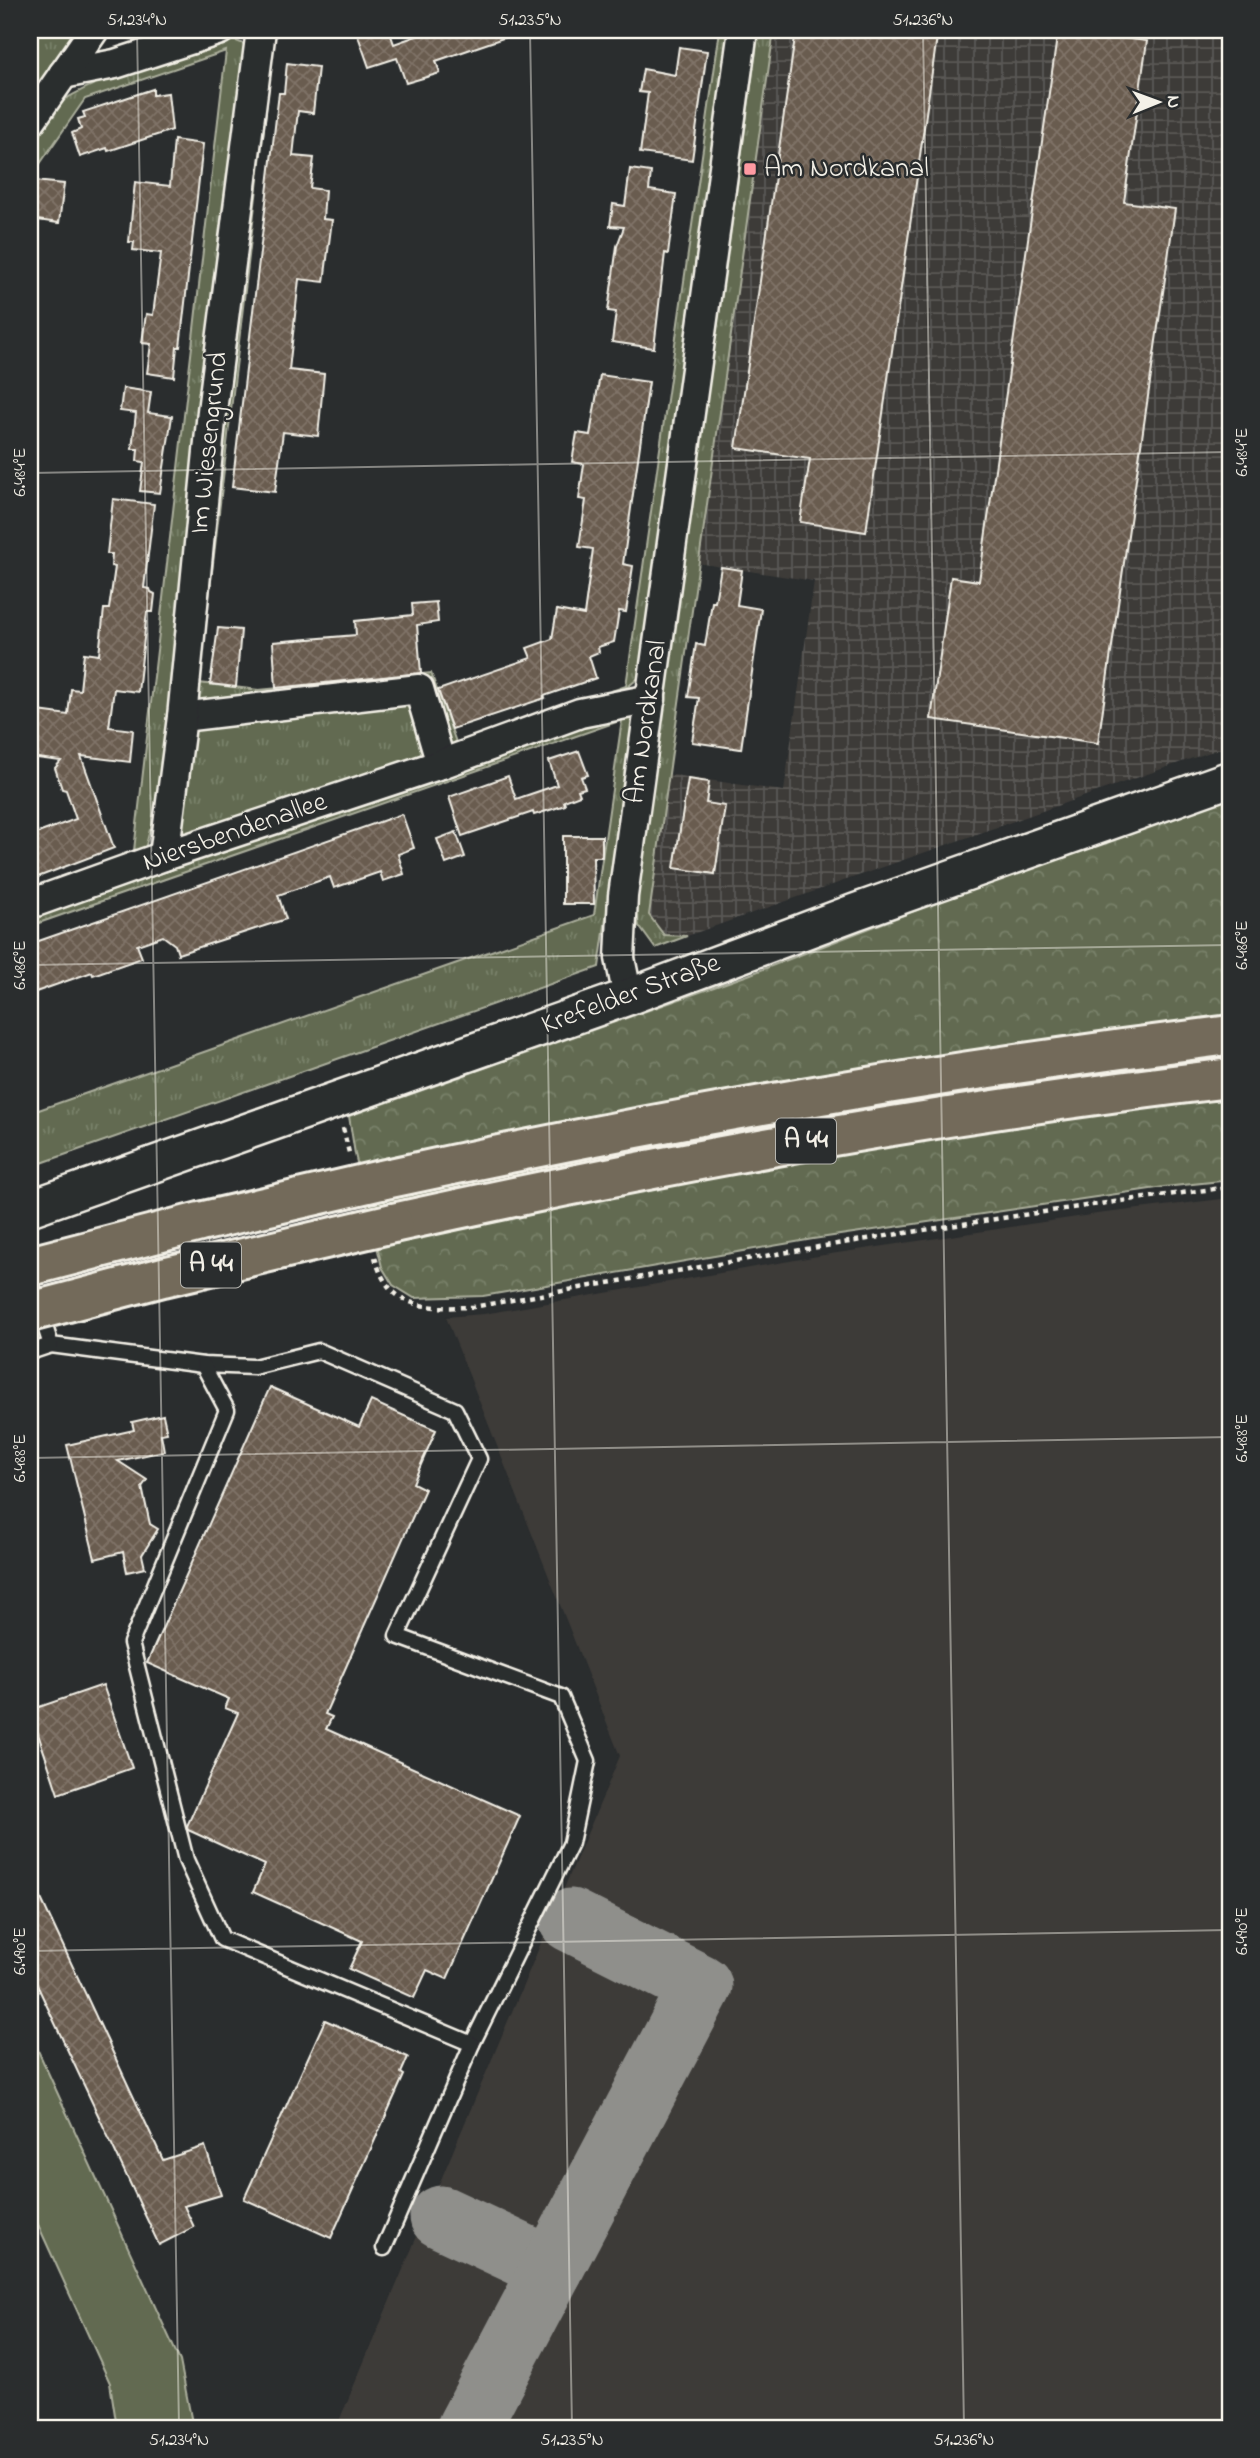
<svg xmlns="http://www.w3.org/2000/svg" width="1260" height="2458" viewBox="0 0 1260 2458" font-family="'Indie Flower',sans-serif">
<defs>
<pattern id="industrial-grid" width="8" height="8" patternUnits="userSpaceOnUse" patternTransform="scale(1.75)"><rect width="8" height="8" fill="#3d3b38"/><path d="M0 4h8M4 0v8" fill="none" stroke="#5a5855"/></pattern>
<pattern id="grass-tufts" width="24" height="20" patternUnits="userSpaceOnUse" patternTransform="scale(1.75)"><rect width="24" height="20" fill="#626b51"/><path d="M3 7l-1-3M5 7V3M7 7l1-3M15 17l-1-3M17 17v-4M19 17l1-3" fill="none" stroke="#79816a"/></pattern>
<pattern id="forest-crowns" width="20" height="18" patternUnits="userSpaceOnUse" patternTransform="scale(1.75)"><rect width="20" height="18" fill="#626b51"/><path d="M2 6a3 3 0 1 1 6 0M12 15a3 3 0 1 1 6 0" fill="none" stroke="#79816a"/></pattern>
<pattern id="building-cross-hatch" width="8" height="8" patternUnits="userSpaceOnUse" patternTransform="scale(1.75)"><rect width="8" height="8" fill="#695b4f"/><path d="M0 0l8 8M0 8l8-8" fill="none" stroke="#7f7368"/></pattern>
</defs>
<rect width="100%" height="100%" fill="#2a2d2e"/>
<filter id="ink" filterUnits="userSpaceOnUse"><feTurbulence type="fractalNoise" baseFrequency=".0143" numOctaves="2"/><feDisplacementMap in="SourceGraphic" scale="14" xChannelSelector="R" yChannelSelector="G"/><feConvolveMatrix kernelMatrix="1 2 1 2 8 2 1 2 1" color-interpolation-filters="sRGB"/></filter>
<g filter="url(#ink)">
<path fill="#3d3b38" d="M1230 1198V2428H336L620 1756 446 1317 484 1314 824 1255 1097 1214Z"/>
<path fill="url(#industrial-grid)" d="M774 30H1230V745L687 936 664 935 649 915 667 774 784 791 814 581 697 563Z"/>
<g fill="url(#grass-tufts)" stroke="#abae9c" stroke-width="2">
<path d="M41 30H85L30 109V45Z"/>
<path d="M126 30H194L151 44 128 38Z"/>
<path d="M272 30H286L275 34 199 683 259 690 431 673 457 745 626 686 720 30H734L641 676 625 689 449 751 426 684 197 704 191 699Z"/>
<path d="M759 30H774L649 915 664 935 687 936 655 948 639 926 635 906Z"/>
<path d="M226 37 244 44 247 55 160 832 150 830 143 856 133 859 226 51 85 99 30 178C30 167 27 144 30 134 45 89 182 52 226 37Z"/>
<path d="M409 702 428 758 188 840 177 820 194 728Z"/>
<path d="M623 712 634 723 599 967 30 1167V1113L594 915 622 720 30 926V919Z"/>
</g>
<path fill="url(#forest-crowns)" stroke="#abae9c" stroke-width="2" d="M1230 794V1180L1164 1187 813 1239 483 1296 414 1298 393 1285 382 1267 355 1154 349 1116 748 975 1036 864Z"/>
<path fill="#626b51" stroke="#abae9c" stroke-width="2" d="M30 2033 180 2361 193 2428H117L110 2383 30 2207Z"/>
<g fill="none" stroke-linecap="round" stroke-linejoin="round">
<g stroke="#8f8f8b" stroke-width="63">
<path d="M441 2217 552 2269"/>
<path d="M468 2428 701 1986 570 1920"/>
</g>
</g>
<g fill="url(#building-cross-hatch)" stroke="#f4f1e8" stroke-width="2">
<path d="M356 30H389L394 44 433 30H518V33L436 61 440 73 406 83 397 58 369 67Z"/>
<path d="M796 30H938L866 532 800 522 810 459 736 448Z"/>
<path d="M1058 30 1147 41 1124 202 1175 209 1098 743 931 719 951 577 979 581Z"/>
<path d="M679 47 707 51 692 160 640 153 648 93 639 92 643 69 675 75Z"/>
<path d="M287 63 318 67 313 113 298 111 293 156 314 158 310 188 325 190 323 219 332 220 324 282 299 279 289 370 324 374 318 436 283 432 275 492 232 487 279 93H284Z"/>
<path d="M153 89V95L168 93 172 130 108 151 107 148 80 157 72 133 81 129 78 119 85 117 83 112Z"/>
<path d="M174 140 203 144 180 347H177L174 377 147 373 151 344 142 343 146 314 153 315 161 253 133 250 134 242H129L135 182 170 186Z"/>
<path d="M630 169 651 172 649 190 676 194 668 254 665 253 654 348 612 342 616 312 608 311 617 246 624 227 610 226 613 204 625 206Z"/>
<path d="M34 181 64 184 59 223 30 219Z"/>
<path d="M600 375 649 382 623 564 633 566 626 612 619 611 614 642 598 647 599 652 589 656 596 678 544 696 545 698 452 729 438 690 531 658 527 648 552 639 557 610 584 615 593 549 579 547 586 500 579 499 584 464 572 462 577 433 590 435Z"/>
<path d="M123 388 151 392 148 413 172 416 160 493 140 491 144 462 137 461 138 449H132L136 413 120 411Z"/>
<path d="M113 499 154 504 144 588 150 589 151 592 155 594 153 612H147L138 692 114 689 109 727 133 730 130 762 81 756 114 848 30 880V836L76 819 66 790 62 789 55 768 61 761 30 757V710L68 715 71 689 80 690 84 653 99 655 104 609H109L115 567 111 566 112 554H107Z"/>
<path d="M721 567 742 570 737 605 761 609 741 749 692 742 699 698 688 697 696 644 705 646 712 602H715Z"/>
<path d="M436 602 438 622 417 625 421 673 276 688 273 642 356 635 355 621 413 615 412 604Z"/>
<path d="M218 628 241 630 236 687 210 684Z"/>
<path d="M579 751 588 775 581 777 585 788 578 790 580 795 564 801 565 805 553 809 534 815 533 812 462 836 449 797 508 776 516 799 557 785 549 761Z"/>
<path d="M688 779 709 782 706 803 725 806 715 874 674 868Z"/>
<path d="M402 814 414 848 398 854 404 874 383 881 380 872 334 888 330 877 278 895 286 919 178 954 175 945 163 936 137 945 142 958 93 975 92 972 30 994V944Z"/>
<path d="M456 832 465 857 446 864 437 839Z"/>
<path d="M563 836H602V857H593L594 904H563Z"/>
<path d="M270 1387 359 1427 371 1401 436 1430 413 1483 425 1489 325 1714 332 1717 326 1729 520 1816 447 1979 427 1970 414 1998 349 1969 362 1941 253 1892 265 1865 188 1830 187 1826 238 1713 225 1708 229 1699 147 1663Z"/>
<path d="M163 1415 167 1433 161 1434 164 1451 118 1461 147 1480 142 1487 148 1515 150 1524 158 1529 142 1555 145 1568 127 1572 123 1552 95 1559 67 1445 134 1430 132 1422Z"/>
<path d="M103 1685 132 1768 58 1794 30 1710Z"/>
<path d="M30 1875 163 2160 205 2146 221 2195 184 2206 194 2227 159 2245 30 1970Z"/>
<path d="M325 2020 408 2057 401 2073 404 2075 331 2238 244 2199Z"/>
</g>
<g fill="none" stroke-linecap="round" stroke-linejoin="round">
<defs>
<g id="service">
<path d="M30 1280 51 1345 203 1365 254 1367 319 1351 455 1410 479 1459 397 1636 561 1697 588 1761 571 1843 472 2044 384 2248"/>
<path d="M30 1352 51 1345"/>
<path d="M203 1365 227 1410 131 1643 186 1860 222 1939 472 2044"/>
</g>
<g id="minor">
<path d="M63 74 115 64 220 30"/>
<path d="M30 122 94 30"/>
<path d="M182 717 419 689 441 764"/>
<path d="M164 856 182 717 212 411 261 30"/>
<path d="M30 904 164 856 441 764 580 713 651 699"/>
<path d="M628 997 620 958 623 896 743 30"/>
</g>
<path id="tertiary" d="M30 1208 628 997 855 912 1230 779"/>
<g id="motorway">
<path d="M381 1180C662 1119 945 1070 1230 1035"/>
<path d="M393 1223C669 1162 949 1111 1230 1078"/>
</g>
</defs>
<use href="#service" stroke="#f4f1e8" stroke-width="19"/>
<use href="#minor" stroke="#f4f1e8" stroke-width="33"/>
<use href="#tertiary" stroke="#f4f1e8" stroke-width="40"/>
<use href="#motorway" stroke="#f4f1e8" stroke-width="44"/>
<g stroke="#f4f1e8" stroke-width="4.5" stroke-dasharray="5 5" stroke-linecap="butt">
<path d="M343 1128 350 1157"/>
<path d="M375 1257C389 1311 426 1308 473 1307 725 1262 976 1218 1230 1187"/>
</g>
<use href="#service" stroke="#2a2d2e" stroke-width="14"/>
<use href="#minor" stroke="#2a2d2e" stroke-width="28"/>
<use href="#tertiary" stroke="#2a2d2e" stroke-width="35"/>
<use href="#motorway" stroke="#736b5a" stroke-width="38"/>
<defs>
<g id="motorway-bridge">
<path d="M30 1266 200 1222 381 1180"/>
<path d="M30 1312 163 1277 393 1223"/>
</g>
</defs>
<use href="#motorway-bridge" stroke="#f4f1e8" stroke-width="44" stroke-linecap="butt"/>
<use href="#motorway-bridge" stroke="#736b5a" stroke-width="38"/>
</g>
</g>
<path fill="none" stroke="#f4f1e8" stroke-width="2" stroke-opacity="0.45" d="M137 30 179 2428M530 30 572 2428M923 30 964 2428M30 473 1230 452M30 965 1230 945M30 1458 1230 1437M30 1951 1230 1930M948 2428 1230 2423"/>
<rect fill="#ff9aa2" stroke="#2a2d2e" stroke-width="2.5" x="743" y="162" width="14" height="14" rx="3.5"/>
<g text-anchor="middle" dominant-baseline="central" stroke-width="5" stroke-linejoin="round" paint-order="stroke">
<g fill="#2a2d2e" stroke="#b7b6b0" stroke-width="2">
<rect x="776" y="1118.5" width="60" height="45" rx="5"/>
<rect x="181" y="1242.5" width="60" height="45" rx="5"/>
</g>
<g font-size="26" font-weight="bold" fill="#f4f1e8">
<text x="806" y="1141">A 44</text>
<text x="211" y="1265">A 44</text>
</g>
<g font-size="28" fill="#f4f1e8" stroke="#2a2d2e" text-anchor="start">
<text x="764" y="169">Am Nordkanal</text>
</g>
<g font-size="28" fill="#f4f1e8" stroke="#2a2d2e">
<text transform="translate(210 443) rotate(-84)">Im Wiesengrund</text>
<text transform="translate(647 722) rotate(-82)">Am Nordkanal</text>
<text transform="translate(235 833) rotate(-19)">Niersbendenallee</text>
<text transform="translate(631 995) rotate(-20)">Krefelder Straße</text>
</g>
</g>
<rect width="1260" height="2458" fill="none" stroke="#2a2d2e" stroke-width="77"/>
<g transform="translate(1158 102) rotate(89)" stroke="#2a2d2e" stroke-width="5" paint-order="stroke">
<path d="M0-5L12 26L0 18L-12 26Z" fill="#f4f1e8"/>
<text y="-10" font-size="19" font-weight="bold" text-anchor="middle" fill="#f4f1e8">N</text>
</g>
<rect x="38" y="38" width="1184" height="2382" fill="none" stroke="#f4f1e8" stroke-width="2.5"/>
<g font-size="18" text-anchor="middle" fill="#f4f1e8">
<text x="137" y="25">51.234°N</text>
<text x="530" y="25">51.235°N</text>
<text x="923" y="25">51.236°N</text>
<text transform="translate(1241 452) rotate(-90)" y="6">6.484°E</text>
<text transform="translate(19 472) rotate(-90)" y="6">6.484°E</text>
<text transform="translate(1241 945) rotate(-90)" y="6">6.486°E</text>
<text transform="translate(19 965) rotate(-90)" y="6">6.486°E</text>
<text transform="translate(1241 1438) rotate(-90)" y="6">6.488°E</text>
<text transform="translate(19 1458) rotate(-90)" y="6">6.488°E</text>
<text transform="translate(1241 1931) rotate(-90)" y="6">6.490°E</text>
<text transform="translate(19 1951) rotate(-90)" y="6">6.490°E</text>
<text x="179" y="2445">51.234°N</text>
<text x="572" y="2445">51.235°N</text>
<text x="964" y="2445">51.236°N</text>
</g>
</svg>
